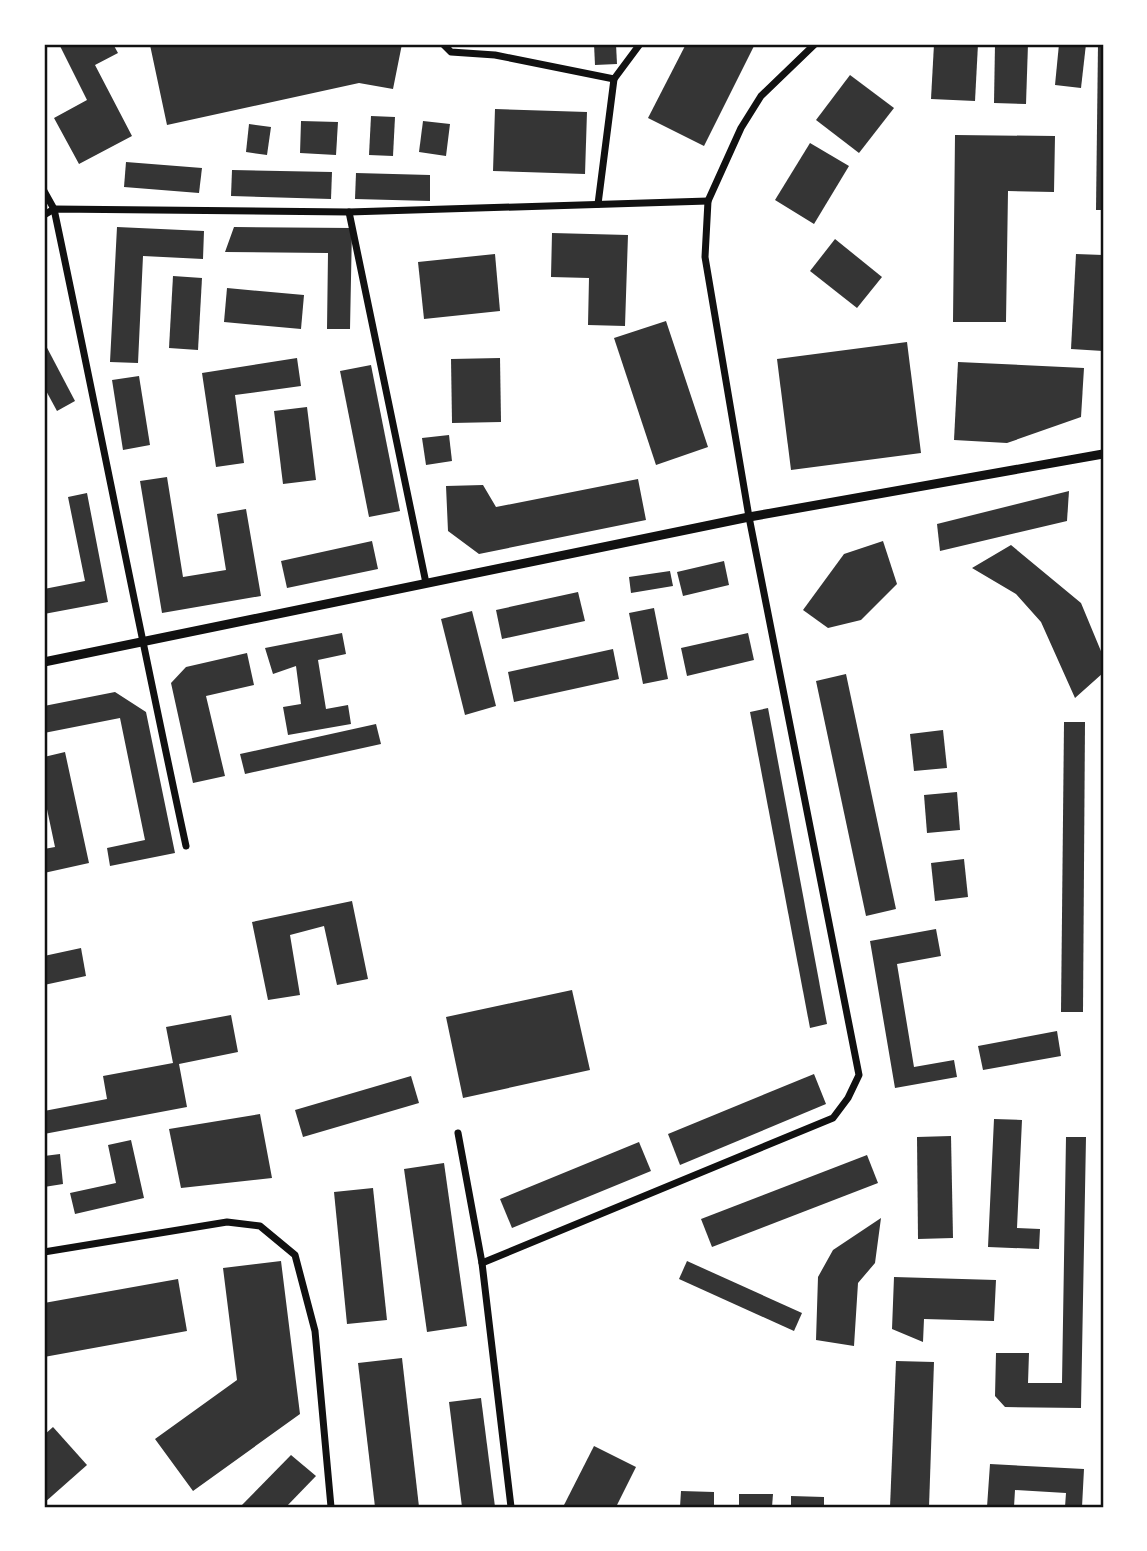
<svg xmlns="http://www.w3.org/2000/svg" width="1147" height="1551" viewBox="0 0 1147 1551" font-family="'Open Sans',sans-serif">
<rect width="100%" height="100%" fill="#fff"/>
<g fill="#353535">
<path d="M59 44H113L118 53 95 65 132 136 79 164 54 118 87 100Z"/>
<path d="M154 44H402L393 89 359 83 167 125 150 45Z"/>
<path d="M594 44H616L617 64 595 65Z"/>
<path d="M686 44H755L704 146 648 118Z"/>
<path d="M934 44H978L975 101 931 99Z"/>
<path d="M995 44H1028L1026 104 994 103Z"/>
<path d="M1059 44H1086L1081 88 1055 85Z"/>
<path d="M1098 44H1103V210H1096Z"/>
<path d="M850 75 894 108 859 153 816 120Z"/>
<path d="M495 109 587 112 585 174 493 171Z"/>
<path d="M371 116 395 117 393 156 369 155Z"/>
<path d="M301 121 338 122 336 155 300 153Z"/>
<path d="M423 121 450 124 446 156 419 152Z"/>
<path d="M249 124 271 127 267 155 246 152Z"/>
<path d="M955 135 1055 136 1054 192 1008 191 1006 322H953Z"/>
<path d="M810 143 849 166 814 224 775 200Z"/>
<path d="M126 162 202 168 199 193 124 187Z"/>
<path d="M232 170 332 172 331 199 231 196Z"/>
<path d="M356 173 430 175V201L355 199Z"/>
<path d="M117 227 204 231 203 259 143 256 138 363 110 362Z"/>
<path d="M234 227 352 228 350 329H327L328 253 225 252Z"/>
<path d="M552 233 628 235 625 326 588 325 589 278 551 277Z"/>
<path d="M835 239 882 277 857 308 810 271Z"/>
<path d="M495 254 500 311 424 319 418 262Z"/>
<path d="M1076 254 1103 255V351L1071 349Z"/>
<path d="M173 276 202 278 198 350 169 348Z"/>
<path d="M227 288 304 295 301 329 224 322Z"/>
<path d="M666 321 708 447 656 465 614 338Z"/>
<path d="M44 342 75 401 57 411 44 387Z"/>
<path d="M907 342 921 453 791 470 777 359Z"/>
<path d="M297 358 301 386 235 395 244 463 216 467 202 373Z"/>
<path d="M500 358 501 422 452 423 451 359Z"/>
<path d="M958 362 1084 368 1081 417 1007 443 954 440Z"/>
<path d="M371 365 400 511 369 517 340 371Z"/>
<path d="M139 376 150 445 123 450 112 380Z"/>
<path d="M307 407 316 480 283 484 274 411Z"/>
<path d="M449 435 452 461 426 465 422 438Z"/>
<path d="M167 477 183 577 226 570 217 514 246 509 261 596 162 613 140 481Z"/>
<path d="M638 479 646 520 479 554 448 531 446 486 483 485 496 507Z"/>
<path d="M1069 491 1067 521 940 551 937 524Z"/>
<path d="M87 493 108 602 44 614V589L85 581 68 497Z"/>
<path d="M372 541 378 569 287 588 281 561Z"/>
<path d="M883 541 897 584 861 620 828 628 803 610 844 554Z"/>
<path d="M1011 545 1081 603 1103 656V673L1075 698 1041 622 1016 594 972 568Z"/>
<path d="M724 561 729 585 683 596 677 572Z"/>
<path d="M670 571 673 586 631 593 629 577Z"/>
<path d="M578 592 585 621 502 639 496 610Z"/>
<path d="M654 608 668 679 643 684 629 613Z"/>
<path d="M472 611 496 706 465 715 441 619Z"/>
<path d="M342 633 346 654 318 660 326 709 348 705 351 724 288 735 283 707 301 704 296 666 273 674 265 648Z"/>
<path d="M748 633 754 660 687 676 681 648Z"/>
<path d="M613 649 619 679 514 702 508 672Z"/>
<path d="M247 653 254 685 206 696 225 776 193 783 171 683 186 667Z"/>
<path d="M846 674 896 909 866 916 816 681Z"/>
<path d="M115 692 146 712 175 853 110 866 107 848 145 840 120 718 44 733V706Z"/>
<path d="M768 708 827 1024 810 1028 750 712Z"/>
<path d="M1064 722H1085L1083 1012H1061Z"/>
<path d="M376 724 381 744 245 774 240 754Z"/>
<path d="M943 730 947 768 914 771 910 734Z"/>
<path d="M65 752 89 863 44 873V849L55 847 44 795V757Z"/>
<path d="M957 792 960 830 927 833 924 795Z"/>
<path d="M964 859 968 897 935 901 931 863Z"/>
<path d="M352 901 368 979 337 985 324 926 290 935 300 995 268 1000 252 922Z"/>
<path d="M936 929 941 956 897 964 914 1067 954 1060 957 1077 895 1088 870 941Z"/>
<path d="M81 948 86 976 44 985V956Z"/>
<path d="M572 990 590 1070 463 1098 446 1017Z"/>
<path d="M231 1015 238 1052 179 1064 187 1107 44 1134V1111L107 1099 103 1076 173 1063 166 1027Z"/>
<path d="M1057 1031 1061 1056 983 1070 978 1046Z"/>
<path d="M814 1074 826 1104 680 1165 668 1134Z"/>
<path d="M411 1076 419 1103 303 1137 295 1110Z"/>
<path d="M260 1114 272 1178 181 1188 169 1129Z"/>
<path d="M994 1119 1022 1120 1017 1228 1040 1229 1039 1249 988 1247Z"/>
<path d="M951 1136 953 1238 918 1239 917 1137Z"/>
<path d="M1066 1137H1086L1081 1408 1005 1407 995 1396 996 1353H1029L1028 1383H1062Z"/>
<path d="M131 1140 144 1198 75 1214 70 1193 116 1183 108 1145Z"/>
<path d="M639 1142 651 1171 512 1228 500 1199Z"/>
<path d="M60 1154 63 1184 44 1187V1156Z"/>
<path d="M867 1155 878 1183 712 1247 701 1219Z"/>
<path d="M444 1163 467 1326 427 1332 404 1169Z"/>
<path d="M373 1188 387 1320 347 1324 334 1192Z"/>
<path d="M881 1218 875 1263 858 1283 854 1346 816 1340 818 1277 833 1250Z"/>
<path d="M281 1261 300 1414 193 1491 155 1439 237 1380 223 1268Z"/>
<path d="M687 1261 802 1313 794 1331 679 1279Z"/>
<path d="M894 1277 996 1280 994 1321 924 1319 923 1342 892 1329Z"/>
<path d="M178 1279 187 1331 44 1357V1303Z"/>
<path d="M402 1358 419 1507H375L358 1363Z"/>
<path d="M896 1361 934 1362 929 1507H890Z"/>
<path d="M481 1398 495 1507H462L449 1402Z"/>
<path d="M53 1427 87 1465 44 1503V1435Z"/>
<path d="M594 1446 636 1467 616 1507H563Z"/>
<path d="M291 1455 316 1476 286 1507H240Z"/>
<path d="M990 1464 1084 1469 1082 1507H1065L1066 1493 1015 1490 1014 1507H987Z"/>
<path d="M681 1491 714 1492V1507H680Z"/>
<path d="M739 1494H773L772 1507H739Z"/>
<path d="M791 1496 824 1497V1507H791Z"/>
</g>
<g fill="none" stroke-linecap="round" stroke-linejoin="round">
<g stroke="#111" stroke-width="7">
<path d="M443 44 451 52 495 55 614 79 640 44"/>
<path d="M44 191 54 209C99 422 140 634 186 846"/>
<path d="M598 204 614 79"/>
<path d="M349 212 426 583"/>
<path d="M44 215 54 209 349 212 708 201"/>
<path d="M458 1133 482 1263 511 1507"/>
<path d="M44 1252 227 1222 260 1226 295 1255 315 1331 331 1507"/>
<path d="M482 1263 833 1118 848 1098 859 1075 749 517 705 257 708 201 741 128 761 96 815 44"/>
</g>
<path stroke="#111" stroke-width="9" d="M44 662 749 517 1103 454"/>
</g>
<rect width="1147" height="1551" fill="none" stroke="#ffffff" stroke-width="91"/>
<rect x="46" y="46" width="1056" height="1460" fill="none" stroke="#111" stroke-width="2.5"/>
</svg>
